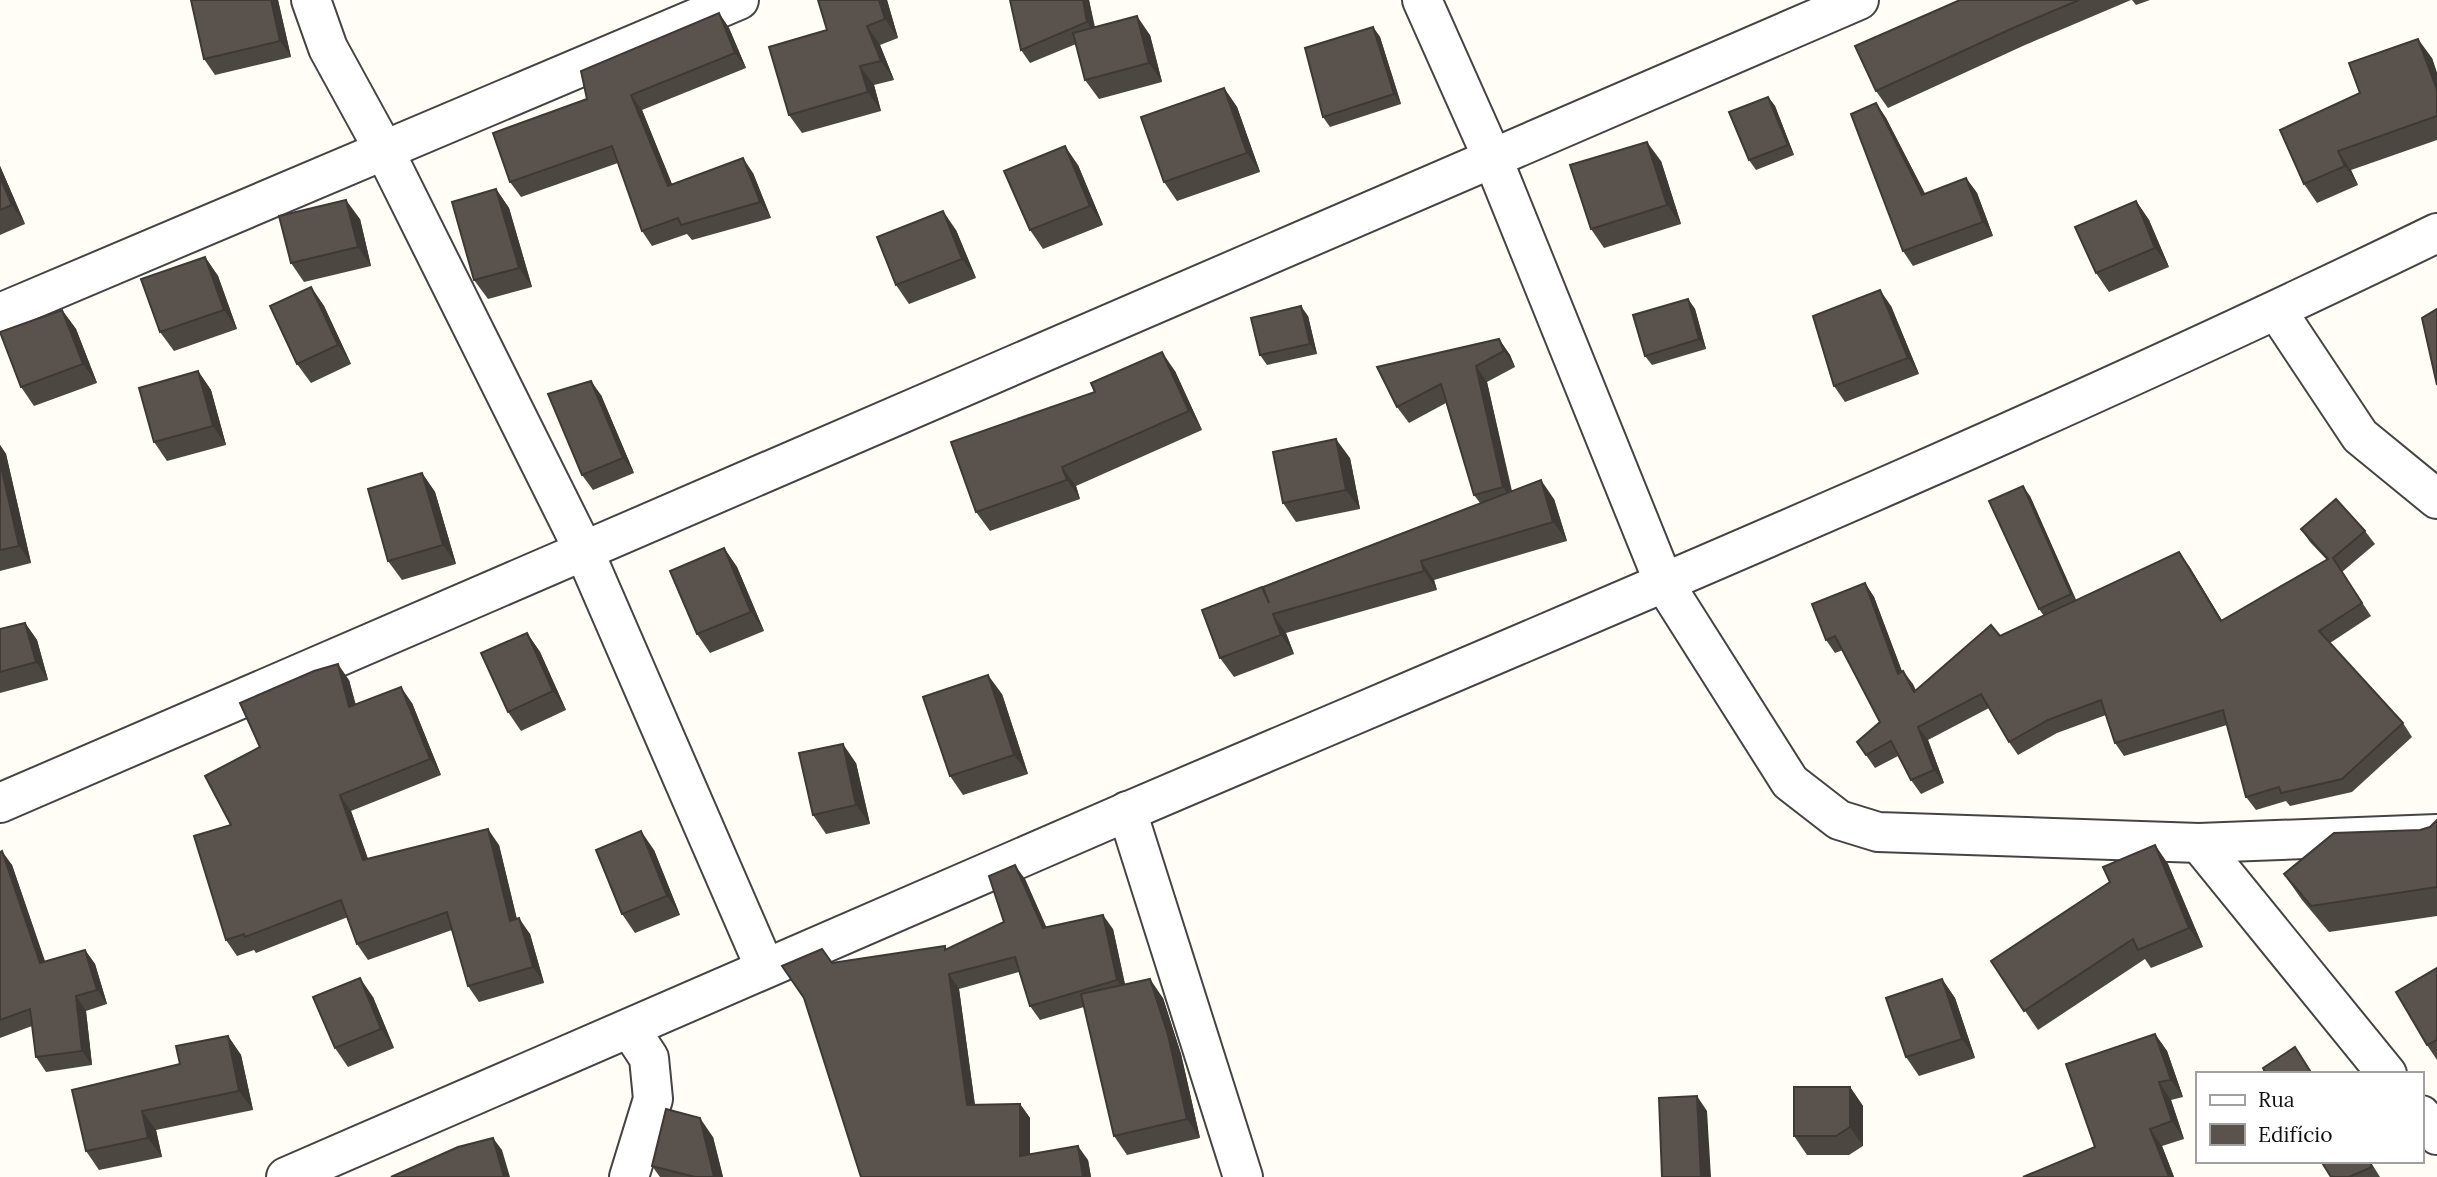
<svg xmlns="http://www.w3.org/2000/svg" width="2437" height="1177" viewBox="0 0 2437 1177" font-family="Lora,serif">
<rect width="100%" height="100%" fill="#fffdf5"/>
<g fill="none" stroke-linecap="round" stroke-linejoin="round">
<defs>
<g id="minor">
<path d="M311 0 328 48 385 152 584 551 765 968"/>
<path d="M1422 0 1492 157 1664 583 1790 782 1839 820 1878 832 2199 843 2437 834"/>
<path d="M2277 311 2360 436 2437 499"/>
<path d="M0 313 739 0"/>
<path d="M0 803 1859 0"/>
<path d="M1127 811 1243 1177"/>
<path d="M2199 843 2387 1074"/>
<path d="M2421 1115 2437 1135"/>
<path d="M286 1177C568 1056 848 930 1131 810 1568 623 2009 441 2437 233"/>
<path d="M629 1177 653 1099 649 1058 630 1029"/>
</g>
</defs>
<use href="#minor" stroke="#444" stroke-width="42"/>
<use href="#minor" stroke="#fff" stroke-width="38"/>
</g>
<g fill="#4d4742">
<path d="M191 0H278L291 57 215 75 204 59Z"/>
<path d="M818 0H887L898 38 880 45 894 80 874 85 881 111 802 133 789 115 827 30Z"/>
<path d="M1089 0 1095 27 1150 35 1162 82 1099 99 1085 80 1076 44 1030 63 1021 50Z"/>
<path d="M1960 0H2131L2025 45 1888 108 1876 91Z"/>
<path d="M2132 0H2150L2136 5Z"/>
<path d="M719 13 729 28 746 68 642 110 672 185 753 173 771 218 692 240 687 234 652 246 642 231 618 163 521 197 510 182 587 99Z"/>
<path d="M1373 27 1380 37 1401 104 1330 127 1323 117Z"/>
<path d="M2432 58 2437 73V140L2351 170 2358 185 2317 203 2304 184 2360 93Z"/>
<path d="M1224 88 1237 107 1260 172 1177 201 1164 182Z"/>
<path d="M1768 97 1775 106 1794 155 1756 170 1749 160Z"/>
<path d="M1876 103 1886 118 1925 194 1966 178 1977 193 1993 236 1913 266 1903 251Z"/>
<path d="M1661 161 1681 224 1604 248 1591 229Z"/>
<path d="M1078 165 1103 225 1043 249 1030 230Z"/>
<path d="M0 166 25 224 0 235Z"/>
<path d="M496 189 509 208 532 287 488 299 474 280Z"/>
<path d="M2136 201 2149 220 2169 267 2109 292 2096 273Z"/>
<path d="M360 219 371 266 304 282 291 263Z"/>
<path d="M956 230 976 278 909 304 896 285Z"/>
<path d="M205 257 218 276 237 329 174 351 160 332Z"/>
<path d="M311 287 324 306 351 364 311 383 297 364Z"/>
<path d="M1688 299 1695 309 1706 349 1652 365 1645 356Z"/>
<path d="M1891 306 1919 374 1845 402 1834 386Z"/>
<path d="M62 310 76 329 97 383 34 406 21 387Z"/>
<path d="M1308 316 1317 354 1267 365 1260 355Z"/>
<path d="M1499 339 1510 355 1515 367 1487 382 1512 491 1554 499 1567 541 1434 580 1437 590 1286 633 1294 654 1234 677 1220 658 1202 610 1480 503 1474 495 1446 403 1409 423 1397 407Z"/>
<path d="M198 371 211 390 226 445 167 461 154 442Z"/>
<path d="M1175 371 1202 430 1076 486 1080 499 990 531 976 512Z"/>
<path d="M601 395 634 473 593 490 582 475Z"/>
<path d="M0 445 6 454 31 563 0 571Z"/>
<path d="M1350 458 1360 509 1296 522 1283 503Z"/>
<path d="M422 473 435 492 456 564 402 580 388 561Z"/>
<path d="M2030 496 2076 601 2189 566 2222 621 2327 560 2310 542 2301 529 2365 531 2375 544 2342 572 2371 616 2330 643 2403 723 2412 737 2352 792 2290 806 2286 801 2256 810 2246 797 2227 725 2124 756 2115 743 2106 715 2057 733 2018 755 2009 742 1989 708 1928 740 1944 783 1921 794 1911 780 1898 756 1875 768 1857 742 1880 722 1843 650 1835 653 1826 640 1865 583 1874 597 1902 672 1903 671 1916 691 2000 636 2044 616 2039 609Z"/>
<path d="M724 548 737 567 764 631 710 653 697 634Z"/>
<path d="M25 623 37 640 48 680 0 693V629Z"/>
<path d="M527 633 540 652 566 710 521 731 508 712Z"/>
<path d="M349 680 356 705 412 703 441 775 351 811 368 859 499 845 517 919 530 934 544 983 479 1002 468 986 452 930 368 960 357 944 348 917 256 953 254 950 237 956 226 940 231 825 260 747Z"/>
<path d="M1002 694 1028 774 963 795 950 776Z"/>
<path d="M856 763 870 824 826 834 813 815Z"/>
<path d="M2437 820V916L2329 932 2302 900 2284 874 2430 827Z"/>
<path d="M2155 845 2168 864 2203 947 2151 968 2145 959 2038 1030 1991 961 2110 882Z"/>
<path d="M654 850 680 915 635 933 622 914Z"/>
<path d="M0 852 12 865 45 961 85 950 95 964 107 1004 86 1011 92 1065 46 1072 36 1057 32 1026 0 1038Z"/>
<path d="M1025 879 1046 927 1113 929 1125 984 1163 998 1181 1054 1200 1138 1127 1155 1114 1136 1084 1007 1040 1020 1030 1006 1019 972 959 989 975 1105 1020 1104 1030 1118V1154L1088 1160 1091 1177H861L832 963 945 946 947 949 1004 922Z"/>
<path d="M2437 968V1060L2427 1045Z"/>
<path d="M1942 979 1955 998 1975 1058 1919 1076 1906 1057Z"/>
<path d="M373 997 394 1048 348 1067 335 1048Z"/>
<path d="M2155 1034 2167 1051 2183 1097 2171 1100 2184 1139 2162 1146 2174 1177H2023L2095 1147Z"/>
<path d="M228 1036 241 1055 253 1110 156 1130 162 1157 99 1170 86 1151 180 1064Z"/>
<path d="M1850 1087 1863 1106V1146L1849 1155H1807L1794 1136Z"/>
<path d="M713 1137 723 1177H660L652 1166Z"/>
<path d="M2370 1161 2380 1177H2331Z"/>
</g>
<g fill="#3f3936">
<path d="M271 0H278L291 57 280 41Z"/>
<path d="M879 0H887L898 38 885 19Z"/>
<path d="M1083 0H1089L1096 35 1087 22Z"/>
<path d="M719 13 729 28 746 68 735 53Z"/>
<path d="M1137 16 1150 35 1162 82 1149 63Z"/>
<path d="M867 26 880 45 894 80 881 61Z"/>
<path d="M1373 27 1380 37 1401 104 1394 94Z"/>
<path d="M2418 39 2432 58 2437 73V90Z"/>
<path d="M860 66 874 85 881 111 868 92Z"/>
<path d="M1224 88 1237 107 1260 172 1247 153Z"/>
<path d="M631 95 642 110 679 201 668 186Z"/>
<path d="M1768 97 1775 106 1794 155 1788 145Z"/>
<path d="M1876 103 1886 118 1933 209 1922 195Z"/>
<path d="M1647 142 1661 161 1681 224 1667 205Z"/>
<path d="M1065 146 1078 165 1103 225 1090 206Z"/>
<path d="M2338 151 2351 170 2358 185 2345 166Z"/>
<path d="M743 158 753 173 771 218 760 202Z"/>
<path d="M0 166 25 224 12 205 0 177Z"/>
<path d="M1966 178 1977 193 1993 236 1983 222Z"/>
<path d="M496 189 509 208 532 287 519 268Z"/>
<path d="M346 200 360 219 371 266 358 247Z"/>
<path d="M2136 201 2149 220 2169 267 2155 248Z"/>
<path d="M943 211 956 230 976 278 962 259Z"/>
<path d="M205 257 218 276 237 329 224 310Z"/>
<path d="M311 287 324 306 351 364 338 345Z"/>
<path d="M1880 290 1891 306 1919 374 1908 358Z"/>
<path d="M1688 299 1695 309 1706 349 1699 339Z"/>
<path d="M1301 306 1308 316 1317 354 1310 344Z"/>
<path d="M62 310 76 329 97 383 83 364Z"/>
<path d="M1499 339 1510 355 1515 367 1504 351Z"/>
<path d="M1162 352 1175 371 1202 430 1189 411Z"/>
<path d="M1476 366 1487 382 1514 503 1503 487Z"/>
<path d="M198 371 211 390 226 445 213 426Z"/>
<path d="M591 381 601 395 634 473 623 458Z"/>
<path d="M1336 439 1350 458 1360 509 1346 490Z"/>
<path d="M0 445 6 454 31 563 19 546 0 462Z"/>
<path d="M1062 467 1076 486 1080 499 1067 480Z"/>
<path d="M422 473 435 492 456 564 443 545Z"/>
<path d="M1541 480 1554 499 1567 541 1553 522Z"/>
<path d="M2023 486 2030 496 2078 604 2071 594Z"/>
<path d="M724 548 737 567 764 631 751 612Z"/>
<path d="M2179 552 2189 566 2231 635 2221 621Z"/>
<path d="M1421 561 1434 580 1437 590 1424 571Z"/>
<path d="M1865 583 1874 597 1908 687 1898 674Z"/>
<path d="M1273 614 1286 633 1294 654 1281 635Z"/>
<path d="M25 623 37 640 48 680 36 662Z"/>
<path d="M527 633 540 652 566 710 553 691Z"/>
<path d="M338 664 349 680 360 723 349 707Z"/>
<path d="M1903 671 1913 684 1923 705 1914 692Z"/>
<path d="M988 675 1002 694 1028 774 1014 755Z"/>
<path d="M401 687 412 703 441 775 430 759Z"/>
<path d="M1918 727 1928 740 1944 783 1934 770Z"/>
<path d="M843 744 856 763 870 824 856 805Z"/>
<path d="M340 795 351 811 374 876 363 860Z"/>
<path d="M488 829 499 845 521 937 510 921Z"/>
<path d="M641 831 654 850 680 915 667 896Z"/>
<path d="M2155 845 2168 864 2203 947 2189 928Z"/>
<path d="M2 851 12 865 50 977 40 963Z"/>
<path d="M1015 865 1025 879 1053 942 1043 928Z"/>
<path d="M1103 915 1113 929 1127 994 1117 980Z"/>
<path d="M519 918 530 934 544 983 533 967Z"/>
<path d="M85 950 95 964 107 1004 97 990Z"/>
<path d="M949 974 959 989 977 1120 967 1105Z"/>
<path d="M360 978 373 997 394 1048 381 1029Z"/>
<path d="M1150 979 1163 998 1181 1054 1200 1138 1187 1119Z"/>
<path d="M1942 979 1955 998 1975 1058 1962 1039Z"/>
<path d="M76 996 86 1011 92 1065 82 1051Z"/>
<path d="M2155 1034 2167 1051 2183 1097 2171 1080Z"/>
<path d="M228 1036 241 1055 253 1110 239 1091Z"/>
<path d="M2159 1082 2171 1100 2184 1139 2172 1121Z"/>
<path d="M1850 1087 1863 1106V1146L1850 1127Z"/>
<path d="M1697 1096 1707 1111 1711 1177H1701Z"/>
<path d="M1020 1104 1030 1118V1170L1020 1156Z"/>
<path d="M142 1111 156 1130 162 1157 148 1138Z"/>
<path d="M700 1118 713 1137 723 1177H714Z"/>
<path d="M2150 1129 2162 1146 2174 1177H2169Z"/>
<path d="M493 1138 502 1150 510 1177H504Z"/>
<path d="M1078 1146 1088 1160 1091 1177H1083Z"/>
</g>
<g fill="#5a524d" stroke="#3f3936" stroke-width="2">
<path d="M191 0H271L280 41 204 59Z"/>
<path d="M818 0H879L885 19 867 26 881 61 860 66 868 92 789 115 769 47 827 30Z"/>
<path d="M1010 0H1083L1087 22 1021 50Z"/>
<path d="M1960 0H2079L2013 28 1876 91 1855 46Z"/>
<path d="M719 13 735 53 631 95 668 186 743 158 760 202 681 225 678 218 642 231 612 146 510 182 493 133 587 99 581 71Z"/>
<path d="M1137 16 1149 63 1085 80 1073 33Z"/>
<path d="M1373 27 1394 94 1323 117 1305 48Z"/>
<path d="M2418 39 2437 90V116L2338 151 2345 166 2304 184 2280 130 2360 93 2349 63Z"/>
<path d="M1224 88 1247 153 1164 182 1141 117Z"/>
<path d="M1768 97 1788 145 1749 160 1729 112Z"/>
<path d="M1876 103 1922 195 1966 178 1983 222 1903 251 1851 114Z"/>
<path d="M1647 142 1667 205 1591 229 1570 165Z"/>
<path d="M1065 146 1090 206 1030 230 1004 171Z"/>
<path d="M0 177 12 205 0 210Z"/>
<path d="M496 189 519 268 474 280 452 202Z"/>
<path d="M346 200 358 247 291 263 279 216Z"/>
<path d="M2136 201 2155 248 2096 273 2075 227Z"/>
<path d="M943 211 962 259 896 285 877 237Z"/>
<path d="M205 257 224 310 160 332 141 279Z"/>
<path d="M311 287 338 345 297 364 270 306Z"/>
<path d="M1880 290 1908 358 1834 386 1813 316Z"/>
<path d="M1688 299 1699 339 1645 356 1633 315Z"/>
<path d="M1301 306 1310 344 1260 355 1251 318Z"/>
<path d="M2437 309V385L2422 318Z"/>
<path d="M62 310 83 364 21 387 0 332Z"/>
<path d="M1499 339 1504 351 1476 366 1503 487 1474 495 1441 384 1397 407 1377 367Z"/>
<path d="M1162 352 1189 411 1062 467 1067 480 976 512 951 442 1095 392 1091 383Z"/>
<path d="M198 371 213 426 154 442 139 388Z"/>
<path d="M591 381 623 458 582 475 548 394Z"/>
<path d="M1336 439 1346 490 1283 503 1273 452Z"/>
<path d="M0 462 19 546 0 550Z"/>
<path d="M422 473 443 545 388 561 368 489Z"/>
<path d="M1541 480 1553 522 1421 561 1424 571 1273 614 1281 635 1220 658 1202 610 1262 587 1269 603 1263 587Z"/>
<path d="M2023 486 2071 594 2039 609 1989 501Z"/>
<path d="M2336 499 2365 531 2333 558 2362 603 2319 631 2403 723 2342 779 2281 793 2279 787 2246 797 2223 710 2115 743 2101 700 2048 720 2009 742 1981 694 1918 727 1934 770 1911 780 1891 741 1866 755 1857 742 1880 722 1835 636 1826 640 1812 604 1865 583 1898 674 1903 671 1914 692 1991 625 2000 636 2179 552 2221 621 2328 559 2301 529Z"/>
<path d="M724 548 751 612 697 634 670 571Z"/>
<path d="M25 623 36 662 0 672V629Z"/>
<path d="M527 633 553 691 508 712 481 653Z"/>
<path d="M338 664 349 707 401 687 430 759 340 795 363 860 488 829 510 921 519 918 533 967 468 986 447 912 357 944 341 900 245 937 244 934 226 940 194 836 231 825 205 776 260 747 240 703 314 671Z"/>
<path d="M988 675 1014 755 950 776 923 697Z"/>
<path d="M843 744 856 805 813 815 799 753Z"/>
<path d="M2437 820V887L2311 906 2284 874 2334 833 2420 830 2430 827Z"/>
<path d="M641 831 667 896 622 914 596 850Z"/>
<path d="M2155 845 2189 928 2138 950 2133 939 2024 1011 1991 961 2110 882 2103 867Z"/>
<path d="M2 851 40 963 85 950 97 990 76 996 82 1051 36 1057 30 1009 0 1020V852Z"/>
<path d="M1015 865 1043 928 1103 915 1117 980 1030 1006 1015 957 949 974 967 1105 1020 1104V1156L1078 1146 1083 1177H861L804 998 782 966 822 949 832 963 945 946V950L1004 922 989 876Z"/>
<path d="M2437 968V1040L2427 1045 2396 992Z"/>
<path d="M360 978 381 1029 335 1048 313 997Z"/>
<path d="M1150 979 1168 1035 1187 1119 1114 1136 1081 994Z"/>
<path d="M1942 979 1962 1039 1906 1057 1886 998Z"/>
<path d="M2155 1034 2171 1080 2159 1082 2172 1121 2150 1129 2169 1177H2023L2095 1147 2066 1064Z"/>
<path d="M228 1036 239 1091 142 1111 148 1138 86 1151 72 1090 180 1064 176 1046Z"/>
<path d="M2295 1047 2312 1074H2266L2263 1068Z"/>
<path d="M1794 1087H1850V1127L1836 1136H1794Z"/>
<path d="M1697 1096 1701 1177H1662L1659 1098Z"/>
<path d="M666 1109 700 1118 714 1177H695L652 1166Z"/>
<path d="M493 1138 504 1177H391L458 1147Z"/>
<path d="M2321 1161H2369L2372 1167 2349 1177H2331Z"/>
</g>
<rect x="2196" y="1072" width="228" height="91" fill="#ffffff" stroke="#a0a0a0" stroke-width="2"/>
<rect x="2210" y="1095" width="35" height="10" fill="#ffffff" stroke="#a0a0a0" stroke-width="2"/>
<text x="2258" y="1107" font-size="21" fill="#111111">Rua</text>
<rect x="2210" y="1124" width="35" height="21" fill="#5a524d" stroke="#a0a0a0" stroke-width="2"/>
<text x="2258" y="1142" font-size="21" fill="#111111">Edifício</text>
</svg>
